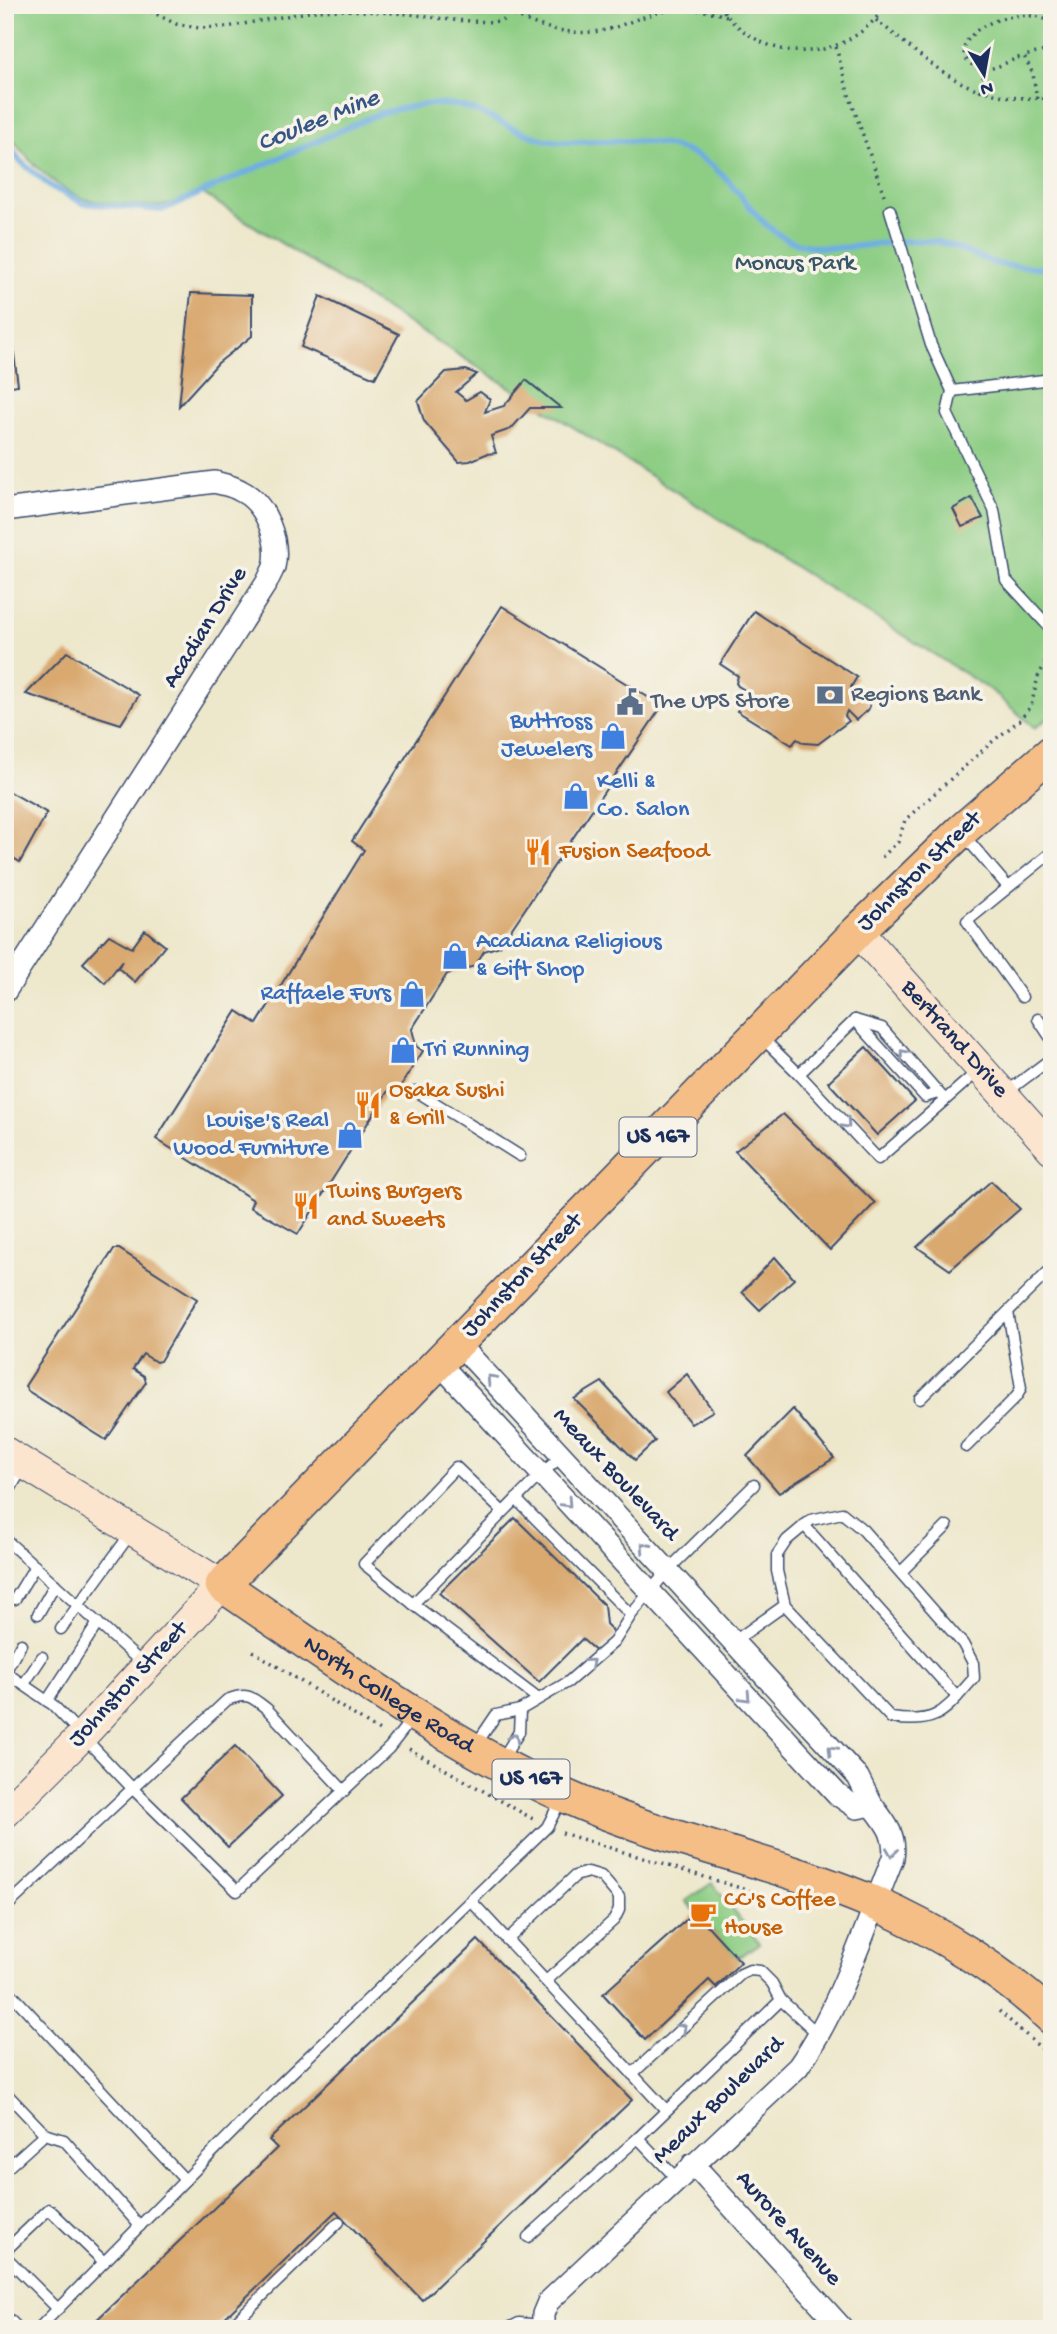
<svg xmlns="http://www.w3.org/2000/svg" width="1057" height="2334" viewBox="0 0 1057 2334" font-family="'Gochi Hand',sans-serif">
<rect width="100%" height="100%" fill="#f7f3e8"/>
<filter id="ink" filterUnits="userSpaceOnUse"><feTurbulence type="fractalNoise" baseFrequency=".0143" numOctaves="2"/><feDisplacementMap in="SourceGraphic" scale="14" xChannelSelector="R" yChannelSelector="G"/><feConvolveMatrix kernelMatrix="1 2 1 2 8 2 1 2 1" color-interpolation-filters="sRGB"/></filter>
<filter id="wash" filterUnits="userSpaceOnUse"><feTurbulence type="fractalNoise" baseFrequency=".00686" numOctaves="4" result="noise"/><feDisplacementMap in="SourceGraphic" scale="28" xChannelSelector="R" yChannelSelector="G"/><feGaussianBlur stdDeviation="1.57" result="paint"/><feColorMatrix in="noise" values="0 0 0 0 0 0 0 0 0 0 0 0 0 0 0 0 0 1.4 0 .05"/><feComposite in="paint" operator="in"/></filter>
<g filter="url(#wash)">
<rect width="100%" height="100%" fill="#ede7cb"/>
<g fill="#8dcd84" stroke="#547e71" stroke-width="2">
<path d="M5 5H1052V715L1035 728 992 691 200 192C188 196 173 205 160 206 148 207 96 202 85 199 57 190 13 150 5 122Z"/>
<path d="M712 1883 759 1943 737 1959 686 1901Z"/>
</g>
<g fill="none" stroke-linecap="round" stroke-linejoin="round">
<path stroke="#6eaee2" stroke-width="6" d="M5 140 20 161 50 186 83 203 162 210 380 113C406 107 437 100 464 107 494 116 521 136 553 141 566 143 581 142 595 141 634 140 673 140 707 162 741 185 756 230 796 243 840 256 884 238 928 241 954 242 974 258 998 264 1013 267 1030 266 1046 268L1052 265"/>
</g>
<g id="blocks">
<g fill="#d9a970">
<path d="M191 293 252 295V336L218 363 179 406Z"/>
<path d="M320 296 399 334 375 378 301 347Z"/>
<path d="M13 347 18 385 5 387V349Z"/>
<path d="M466 370 477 374 456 392 466 400 480 392 490 399 485 412 504 406 526 380 561 408H530L511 429 491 436 496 453 486 454 470 461 459 462 424 421 418 401 446 372Z"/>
<path d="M972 498 983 518 962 527 953 509Z"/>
<path d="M502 606 662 706 500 946 484 951 475 966 447 974 412 1029 416 1046 423 1051 398 1090 391 1086 298 1234 250 1207 253 1200 156 1139 237 1011 257 1024 364 850 352 841Z"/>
<path d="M754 611 857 677 851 687 868 702 870 706 868 710 856 720 847 711 845 716 849 721 818 744 804 743 797 739 792 745 737 711 744 700 749 703 753 695 738 686 736 683 738 676 720 664Z"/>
<path d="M67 652 139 695 121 724 26 694Z"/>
<path d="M5 789 47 813 20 862 5 853Z"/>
<path d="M145 930 165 946 135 982 118 968 122 961 105 983 83 963 109 935 132 948Z"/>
<path d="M866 1047 915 1101 877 1135 828 1082Z"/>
<path d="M783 1114 875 1203 830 1250 735 1151Z"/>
<path d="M991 1181 1020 1209 950 1270 917 1247Z"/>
<path d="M114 1249H119L197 1299 160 1361 156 1362 143 1354 133 1369 144 1376 146 1382 106 1440 28 1391 25 1386Z"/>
<path d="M775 1257 794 1279 760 1310 742 1292Z"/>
<path d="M687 1374 713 1411 691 1424 666 1392Z"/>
<path d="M602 1382 655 1441 635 1460 574 1399Z"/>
<path d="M793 1409 834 1458 779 1493 747 1456Z"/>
<path d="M515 1518 604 1605 606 1624 616 1634 598 1653 582 1639 539 1682 439 1593Z"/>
<path d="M235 1746 282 1796 228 1847 181 1798Z"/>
<path d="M695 1912 741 1962 716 1987 709 1980 645 2040 603 1994Z"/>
<path d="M478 1940 632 2100 422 2300 336 2211 213 2329H87L277 2148 269 2140Z"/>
</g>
</g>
</g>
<g filter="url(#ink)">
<use href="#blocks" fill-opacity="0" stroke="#3a4b6e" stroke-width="2"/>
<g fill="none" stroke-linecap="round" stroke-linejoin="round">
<defs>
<g id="lane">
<path d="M890 210 931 345 952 391 947 413 994 510 1006 580 1052 630"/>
<path d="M952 391 1052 379"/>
<path d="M962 833 1008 887"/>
<path d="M1022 997 967 921 1052 852"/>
<path d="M1038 1019 1052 1040"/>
<path d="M855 1020 882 1028 945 1100"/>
<path d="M855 1020 925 1097 938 1093"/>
<path d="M760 1036 799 1074 855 1020"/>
<path d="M799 1074 878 1159 978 1071"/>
<path d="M416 1091 520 1156"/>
<path d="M1004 1094 1052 1058"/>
<path d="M920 1399 1052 1268"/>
<path d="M966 1447 1017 1396 1021 1388 1008 1312"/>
<path d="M5 1498 23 1467"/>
<path d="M516 1499 631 1615"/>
<path d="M804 1525 957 1697"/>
<path d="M5 1539 144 1665"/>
<path d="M901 1572 947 1526"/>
<path d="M15 1599 35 1566"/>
<path d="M413 1604 364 1564 456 1467 503 1512"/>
<path d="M38 1614 55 1584"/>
<path d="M61 1629 131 1533"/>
<path d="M733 1642 785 1605 891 1718C939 1725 944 1711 974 1678L973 1663 963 1644 863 1530 842 1513 811 1520 787 1540 777 1555V1571L785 1605"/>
<path d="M5 1672 53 1705 133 1789 237 1891 389 1748 414 1716"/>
<path d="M5 1672 21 1644"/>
<path d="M24 1684 42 1657"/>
<path d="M537 1698 413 1604 541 1474 562 1456"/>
<path d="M47 1701 98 1623"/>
<path d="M475 1746 496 1715 520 1710 568 1682 614 1642 631 1615 667 1571 754 1485"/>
<path d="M501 1761 519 1732 520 1710"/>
<path d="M471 1901 666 2110"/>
<path d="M5 1908 227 1700C247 1692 251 1696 267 1709L344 1791"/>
<path d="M507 1940 575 1876 588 1872 601 1876 619 1897V1910L614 1920 546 1981"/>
<path d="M5 1987 185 2180"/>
<path d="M632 2074 741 1974 750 1970 760 1971 772 1983 781 2000 818 2034"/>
<path d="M5 2092 45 2134 5 2170"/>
<path d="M45 2134 64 2140 140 2226"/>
<path d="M638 2138 677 2179"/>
<path d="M528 2237 638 2138 781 2000"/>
<path d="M5 2251 49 2209 104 2262"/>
<path d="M5 2256 58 2309"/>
<path d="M5 2315 19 2329"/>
<path d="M38 2329 279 2085 547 1827 562 1798"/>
<path d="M228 2329 339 2222"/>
<path d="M507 2329 519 2323 542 2325"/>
</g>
<g id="street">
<path d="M5 510 215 482C224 485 233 486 241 491 266 503 280 541 274 567 272 572 269 577 267 582L5 992"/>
<path d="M458 1343 858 1777 872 1805"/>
<path d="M438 1362 838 1795 857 1808 872 1805C885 1822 897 1835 893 1858 865 1927 841 2006 798 2067L548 2302 543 2314V2329"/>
<path d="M693 2164 843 2329"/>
</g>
<g id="secondary">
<path id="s1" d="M858 931 1052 1149"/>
<path d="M5 1452 222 1585 82 1736 5 1813"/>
</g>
<g id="primary">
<path id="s2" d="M1052 752 961 831 858 931 222 1585C333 1660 442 1741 565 1796 665 1841 774 1860 874 1903 938 1931 1002 1971 1052 2018"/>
</g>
</defs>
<use href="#lane" stroke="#3a4b6e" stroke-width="13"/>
<use href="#street" stroke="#3a4b6e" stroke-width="24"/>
<use href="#secondary" stroke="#3a4b6e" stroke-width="32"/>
<use href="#primary" stroke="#3a4b6e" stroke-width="36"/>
<g stroke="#3a4b6e" stroke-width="3.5" stroke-dasharray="2 5" stroke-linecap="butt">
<path d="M138 5 176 24 199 28 227 27 313 11 346 10 409 14 451 20 493 22 503 20 508 12"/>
<path d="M496 5C527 25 569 38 605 30 619 27 633 20 647 16 675 7 699 8 727 16"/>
<path d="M720 5C727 18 738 28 751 36 797 66 857 50 886 5"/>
<path d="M1052 11 1047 20 1052 26"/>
<path d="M876 20C940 70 964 102 1052 98"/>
<path d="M836 47 848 92 884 195"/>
<path d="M985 70C1000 67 1010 60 1024 56"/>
<path d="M980 91 985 70C965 66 956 50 973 34 988 18 1027 10 1047 20"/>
<path d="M1037 99 1033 74 1024 56 1045 51 1052 45"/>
<path d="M882 857 898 842 905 820 992 742 1020 720 1031 706 1038 677 1052 650"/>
<path d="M253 1651 381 1732"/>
<path d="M409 1749 533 1819"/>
<path d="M562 1833 802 1907"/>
<path d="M999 2011 1052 2058"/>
</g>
<use href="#lane" stroke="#fff" stroke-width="10"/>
<use href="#street" stroke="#fff" stroke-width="21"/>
<use href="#secondary" stroke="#fbe5cf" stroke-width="30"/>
<use href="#primary" stroke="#f5be86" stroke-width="33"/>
</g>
<defs><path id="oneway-chevron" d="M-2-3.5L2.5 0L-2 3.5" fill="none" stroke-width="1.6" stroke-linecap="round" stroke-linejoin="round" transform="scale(1.75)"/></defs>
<g stroke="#8d97ae">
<use href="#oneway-chevron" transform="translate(904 1054) rotate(-131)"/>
<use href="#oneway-chevron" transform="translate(846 1124) rotate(47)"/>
<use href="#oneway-chevron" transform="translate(491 1379) rotate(-133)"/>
<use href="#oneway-chevron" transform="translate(567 1503) rotate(47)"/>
<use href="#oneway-chevron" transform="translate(645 1547) rotate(-132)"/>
<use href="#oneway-chevron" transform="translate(590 1663) rotate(-41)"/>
<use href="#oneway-chevron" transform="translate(746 1697) rotate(47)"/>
<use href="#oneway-chevron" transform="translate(514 1738) rotate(-63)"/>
<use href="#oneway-chevron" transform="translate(832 1750) rotate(-133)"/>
<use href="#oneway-chevron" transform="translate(892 1852) rotate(98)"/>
<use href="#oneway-chevron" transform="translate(682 2028) rotate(-43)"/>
</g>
</g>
<defs>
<symbol id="bank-bare" viewBox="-9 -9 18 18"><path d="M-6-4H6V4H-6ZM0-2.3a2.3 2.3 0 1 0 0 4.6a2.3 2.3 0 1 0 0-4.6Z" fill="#5c6f8a" stroke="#f7f3e8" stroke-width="2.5" paint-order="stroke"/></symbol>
<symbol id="civic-bare" viewBox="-9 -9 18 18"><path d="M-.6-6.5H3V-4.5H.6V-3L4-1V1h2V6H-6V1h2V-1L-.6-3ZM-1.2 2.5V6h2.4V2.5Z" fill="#5c6f8a" stroke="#f7f3e8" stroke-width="2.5" paint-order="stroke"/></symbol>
<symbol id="shop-bare" viewBox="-9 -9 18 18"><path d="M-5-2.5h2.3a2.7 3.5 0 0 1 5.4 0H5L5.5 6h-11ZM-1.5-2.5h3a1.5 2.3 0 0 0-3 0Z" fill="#3f7fe0" stroke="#f7f3e8" stroke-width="2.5" paint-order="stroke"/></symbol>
<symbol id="restaurant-bare" viewBox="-9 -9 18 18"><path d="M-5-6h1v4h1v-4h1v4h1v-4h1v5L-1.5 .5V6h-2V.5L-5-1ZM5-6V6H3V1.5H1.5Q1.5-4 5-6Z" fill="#e8710a" stroke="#f7f3e8" stroke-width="2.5" paint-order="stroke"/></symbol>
<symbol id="cafe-bare" viewBox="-9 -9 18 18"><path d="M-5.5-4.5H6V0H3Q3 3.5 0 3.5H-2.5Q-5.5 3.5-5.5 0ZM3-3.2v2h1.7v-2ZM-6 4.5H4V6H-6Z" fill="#e8710a" stroke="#f7f3e8" stroke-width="2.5" paint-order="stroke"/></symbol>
</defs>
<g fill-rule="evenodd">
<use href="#bank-bare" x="811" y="676" width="38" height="38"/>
<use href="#civic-bare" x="611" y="683" width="38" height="38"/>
<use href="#shop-bare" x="594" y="717" width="38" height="38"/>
<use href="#shop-bare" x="557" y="777" width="38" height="38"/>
<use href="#restaurant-bare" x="519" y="833" width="38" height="38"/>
<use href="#shop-bare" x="436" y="937" width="38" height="38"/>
<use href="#shop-bare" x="393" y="975" width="38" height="38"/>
<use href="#shop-bare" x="384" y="1031" width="38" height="38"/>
<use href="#restaurant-bare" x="349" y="1086" width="38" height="38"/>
<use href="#shop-bare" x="331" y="1116" width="38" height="38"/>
<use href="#restaurant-bare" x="287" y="1187" width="38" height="38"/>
<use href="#cafe-bare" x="684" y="1895" width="38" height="38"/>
</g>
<g text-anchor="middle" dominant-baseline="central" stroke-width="7" stroke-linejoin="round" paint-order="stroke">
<g fill="#f7f3e8" stroke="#5d6a87" stroke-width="2">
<rect x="619.5" y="1117.5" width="77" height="39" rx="5"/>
<rect x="492.5" y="1759.5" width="77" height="39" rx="5"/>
</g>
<g font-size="23" font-weight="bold" fill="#1b2f5e">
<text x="658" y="1137">US 167</text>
<text x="531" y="1779">US 167</text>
</g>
<g font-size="24" fill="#385668" stroke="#f7f3e8">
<text x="795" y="264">Moncus Park</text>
</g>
<g font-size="24" fill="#1b2f5e" stroke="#f7f3e8">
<text transform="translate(206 628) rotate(-58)">Acadian Drive</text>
<text transform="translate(920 872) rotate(-44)">Johnston Street</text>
<text stroke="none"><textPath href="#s1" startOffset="145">Bertrand Drive</textPath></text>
<text transform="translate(523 1276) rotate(-46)">Johnston Street</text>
<text transform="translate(615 1475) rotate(47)">Meaux Boulevard</text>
<text transform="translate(129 1685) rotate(-47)">Johnston Street</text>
<text stroke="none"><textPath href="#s2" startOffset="1376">North College Road</textPath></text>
<text transform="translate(719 2101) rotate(-44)">Meaux Boulevard</text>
<text transform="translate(788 2229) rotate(48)">Aurore Avenue</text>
</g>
<g font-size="24" fill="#4e5e75" stroke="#f7f3e8" text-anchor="start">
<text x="851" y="695">Regions Bank</text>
<text x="651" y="702">The UPS Store</text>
</g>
<g font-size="24" fill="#366cbe" stroke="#f7f3e8" text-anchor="end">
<text x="592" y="722">Buttross<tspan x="592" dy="28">Jewelers</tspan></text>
<text x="597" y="782" text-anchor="start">Kelli &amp;<tspan x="597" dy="28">Co. Salon</tspan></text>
<text x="476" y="942" text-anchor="start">Acadiana Religious<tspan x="476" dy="28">&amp; Gift Shop</tspan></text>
<text x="391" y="994">Raffaele Furs</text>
<text x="424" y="1050" text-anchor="start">Tri Running</text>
<text x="329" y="1121">Louise's Real<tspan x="329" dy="28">Wood Furniture</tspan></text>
</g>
<g font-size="24" fill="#c56008" stroke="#f7f3e8" text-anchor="start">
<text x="559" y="852">Fusion Seafood</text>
<text x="389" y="1091">Osaka Sushi<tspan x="389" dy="28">&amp; Grill</tspan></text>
<text x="327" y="1192">Twins Burgers<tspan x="327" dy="28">and Sweets</tspan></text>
<text x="724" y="1900">CC's Coffee<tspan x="724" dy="28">House</tspan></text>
</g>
<g font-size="26" font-style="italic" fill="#345586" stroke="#f7f3e8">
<text transform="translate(319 122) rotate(-22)">Coulee Mine</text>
</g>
</g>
<rect width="1057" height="2334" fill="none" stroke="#f7f3e8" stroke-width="28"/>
<g transform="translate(984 74) rotate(169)" stroke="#f7f3e8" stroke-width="5" paint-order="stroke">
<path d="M0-5L12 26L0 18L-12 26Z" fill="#1b2f5e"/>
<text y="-10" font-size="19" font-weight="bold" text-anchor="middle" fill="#1b2f5e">N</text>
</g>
</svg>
